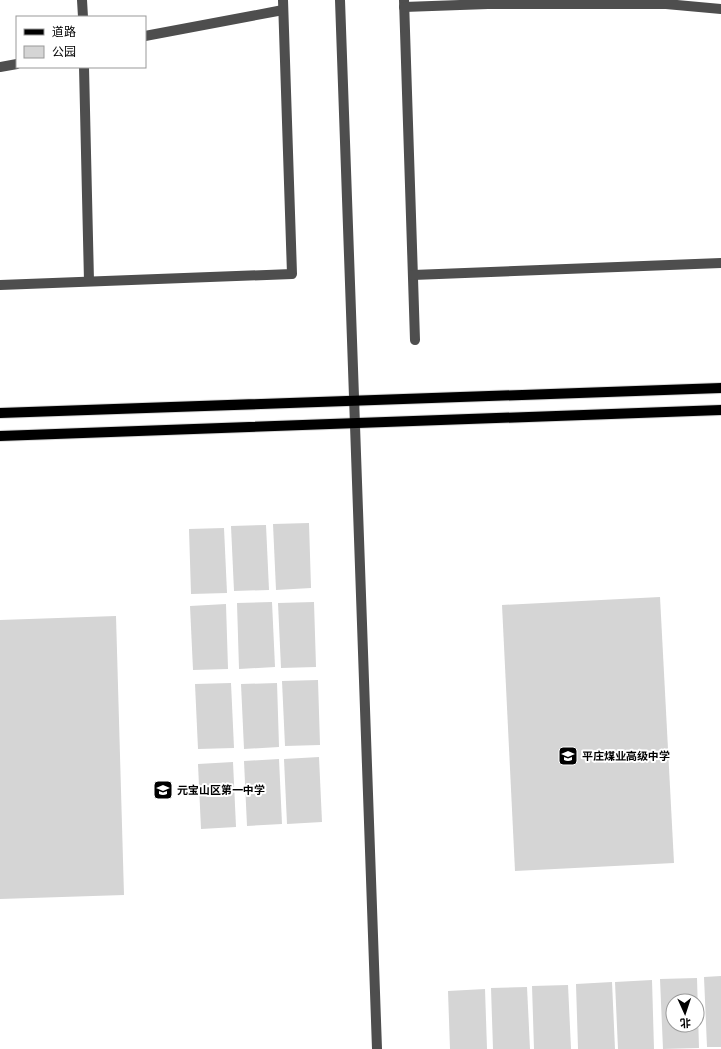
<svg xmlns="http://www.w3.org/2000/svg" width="721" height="1049" viewBox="0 0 721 1049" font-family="'Fira Sans','Noto Sans SC',sans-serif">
<rect width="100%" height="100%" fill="#fff"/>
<g fill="#d5d5d5" fill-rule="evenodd">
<path d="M309 523 311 588 276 590 273 524Z"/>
<path d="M266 525 269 590 234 591 231 526Z"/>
<path d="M224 528 227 593 191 594 189 529Z"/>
<path d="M660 597 674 863 515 871 502 605Z"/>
<path d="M272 602 275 667 239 669 237 603Z"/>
<path d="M314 602 316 667 281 668 278 603Z"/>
<path d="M226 604 228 669 193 670 190 606Z"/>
<path d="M116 616 124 895 0 899V620Z"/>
<path d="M318 680 320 745 285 746 282 681Z"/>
<path d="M231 683 234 748 198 749 195 684Z"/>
<path d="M277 683 279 747 244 749 241 684Z"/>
<path d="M319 757 322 822 287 824 284 759Z"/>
<path d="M279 759 282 824 247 826 244 761Z"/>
<path d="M233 762 236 827 201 829 198 764Z"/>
<path d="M721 976V1047H707L704 977Z"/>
<path d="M697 978 699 1048 663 1049 660 979ZM673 1001H697V1025H673Z"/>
<path d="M652 980 654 1049H618L615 982Z"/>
<path d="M612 982 615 1049H578L576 984Z"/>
<path d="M568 985 571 1049H534L532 986Z"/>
<path d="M527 987 530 1049H493L491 988Z"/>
<path d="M485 989 487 1049H450L448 991Z"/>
</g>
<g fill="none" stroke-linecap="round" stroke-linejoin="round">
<defs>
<g id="major">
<path d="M0 413 721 388"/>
<path d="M0 436 721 410"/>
</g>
</defs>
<use href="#major" stroke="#dbdbdb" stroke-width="12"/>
<g stroke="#4e4e4e" stroke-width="10">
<path d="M82 0 83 17"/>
<path d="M340 0 377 1049"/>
<path d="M404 0 415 340"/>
<path d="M404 7 488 4H666L721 9"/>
<path d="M145 36 283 10"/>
<path d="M0 67 17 64"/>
<path d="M84 67 89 281"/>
<path d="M413 275 721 263"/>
<path d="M0 285 292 274 283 0"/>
</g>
<use href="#major" stroke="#000" stroke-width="10"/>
</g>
<defs>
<symbol id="school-square" viewBox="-11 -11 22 22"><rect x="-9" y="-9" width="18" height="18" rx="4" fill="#000" stroke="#fff"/><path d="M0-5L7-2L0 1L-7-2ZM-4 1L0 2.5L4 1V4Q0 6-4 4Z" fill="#fff"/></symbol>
</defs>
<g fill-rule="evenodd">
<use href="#school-square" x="557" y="745" width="22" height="22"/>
<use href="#school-square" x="152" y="779" width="22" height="22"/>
</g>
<g text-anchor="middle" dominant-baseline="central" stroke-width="4" stroke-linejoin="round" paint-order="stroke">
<g font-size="11" font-weight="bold" fill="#000" stroke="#fff" text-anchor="start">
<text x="582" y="756">平庄煤业高级中学</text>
<text x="177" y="790">元宝山区第一中学</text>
</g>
</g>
<rect x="16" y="16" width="130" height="52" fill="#ffffff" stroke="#999999"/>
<rect x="24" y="29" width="20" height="6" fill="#000000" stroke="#999999"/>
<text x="52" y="36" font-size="12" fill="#000000">道路</text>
<rect x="24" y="46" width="20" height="12" fill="#d5d5d5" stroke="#999999"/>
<text x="52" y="56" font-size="12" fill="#000000">公园</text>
<g transform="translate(685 1013) rotate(177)"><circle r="19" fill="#ffffff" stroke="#999999"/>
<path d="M0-3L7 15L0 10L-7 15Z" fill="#000000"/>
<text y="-6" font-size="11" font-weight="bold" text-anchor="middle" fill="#000000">北</text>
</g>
</svg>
